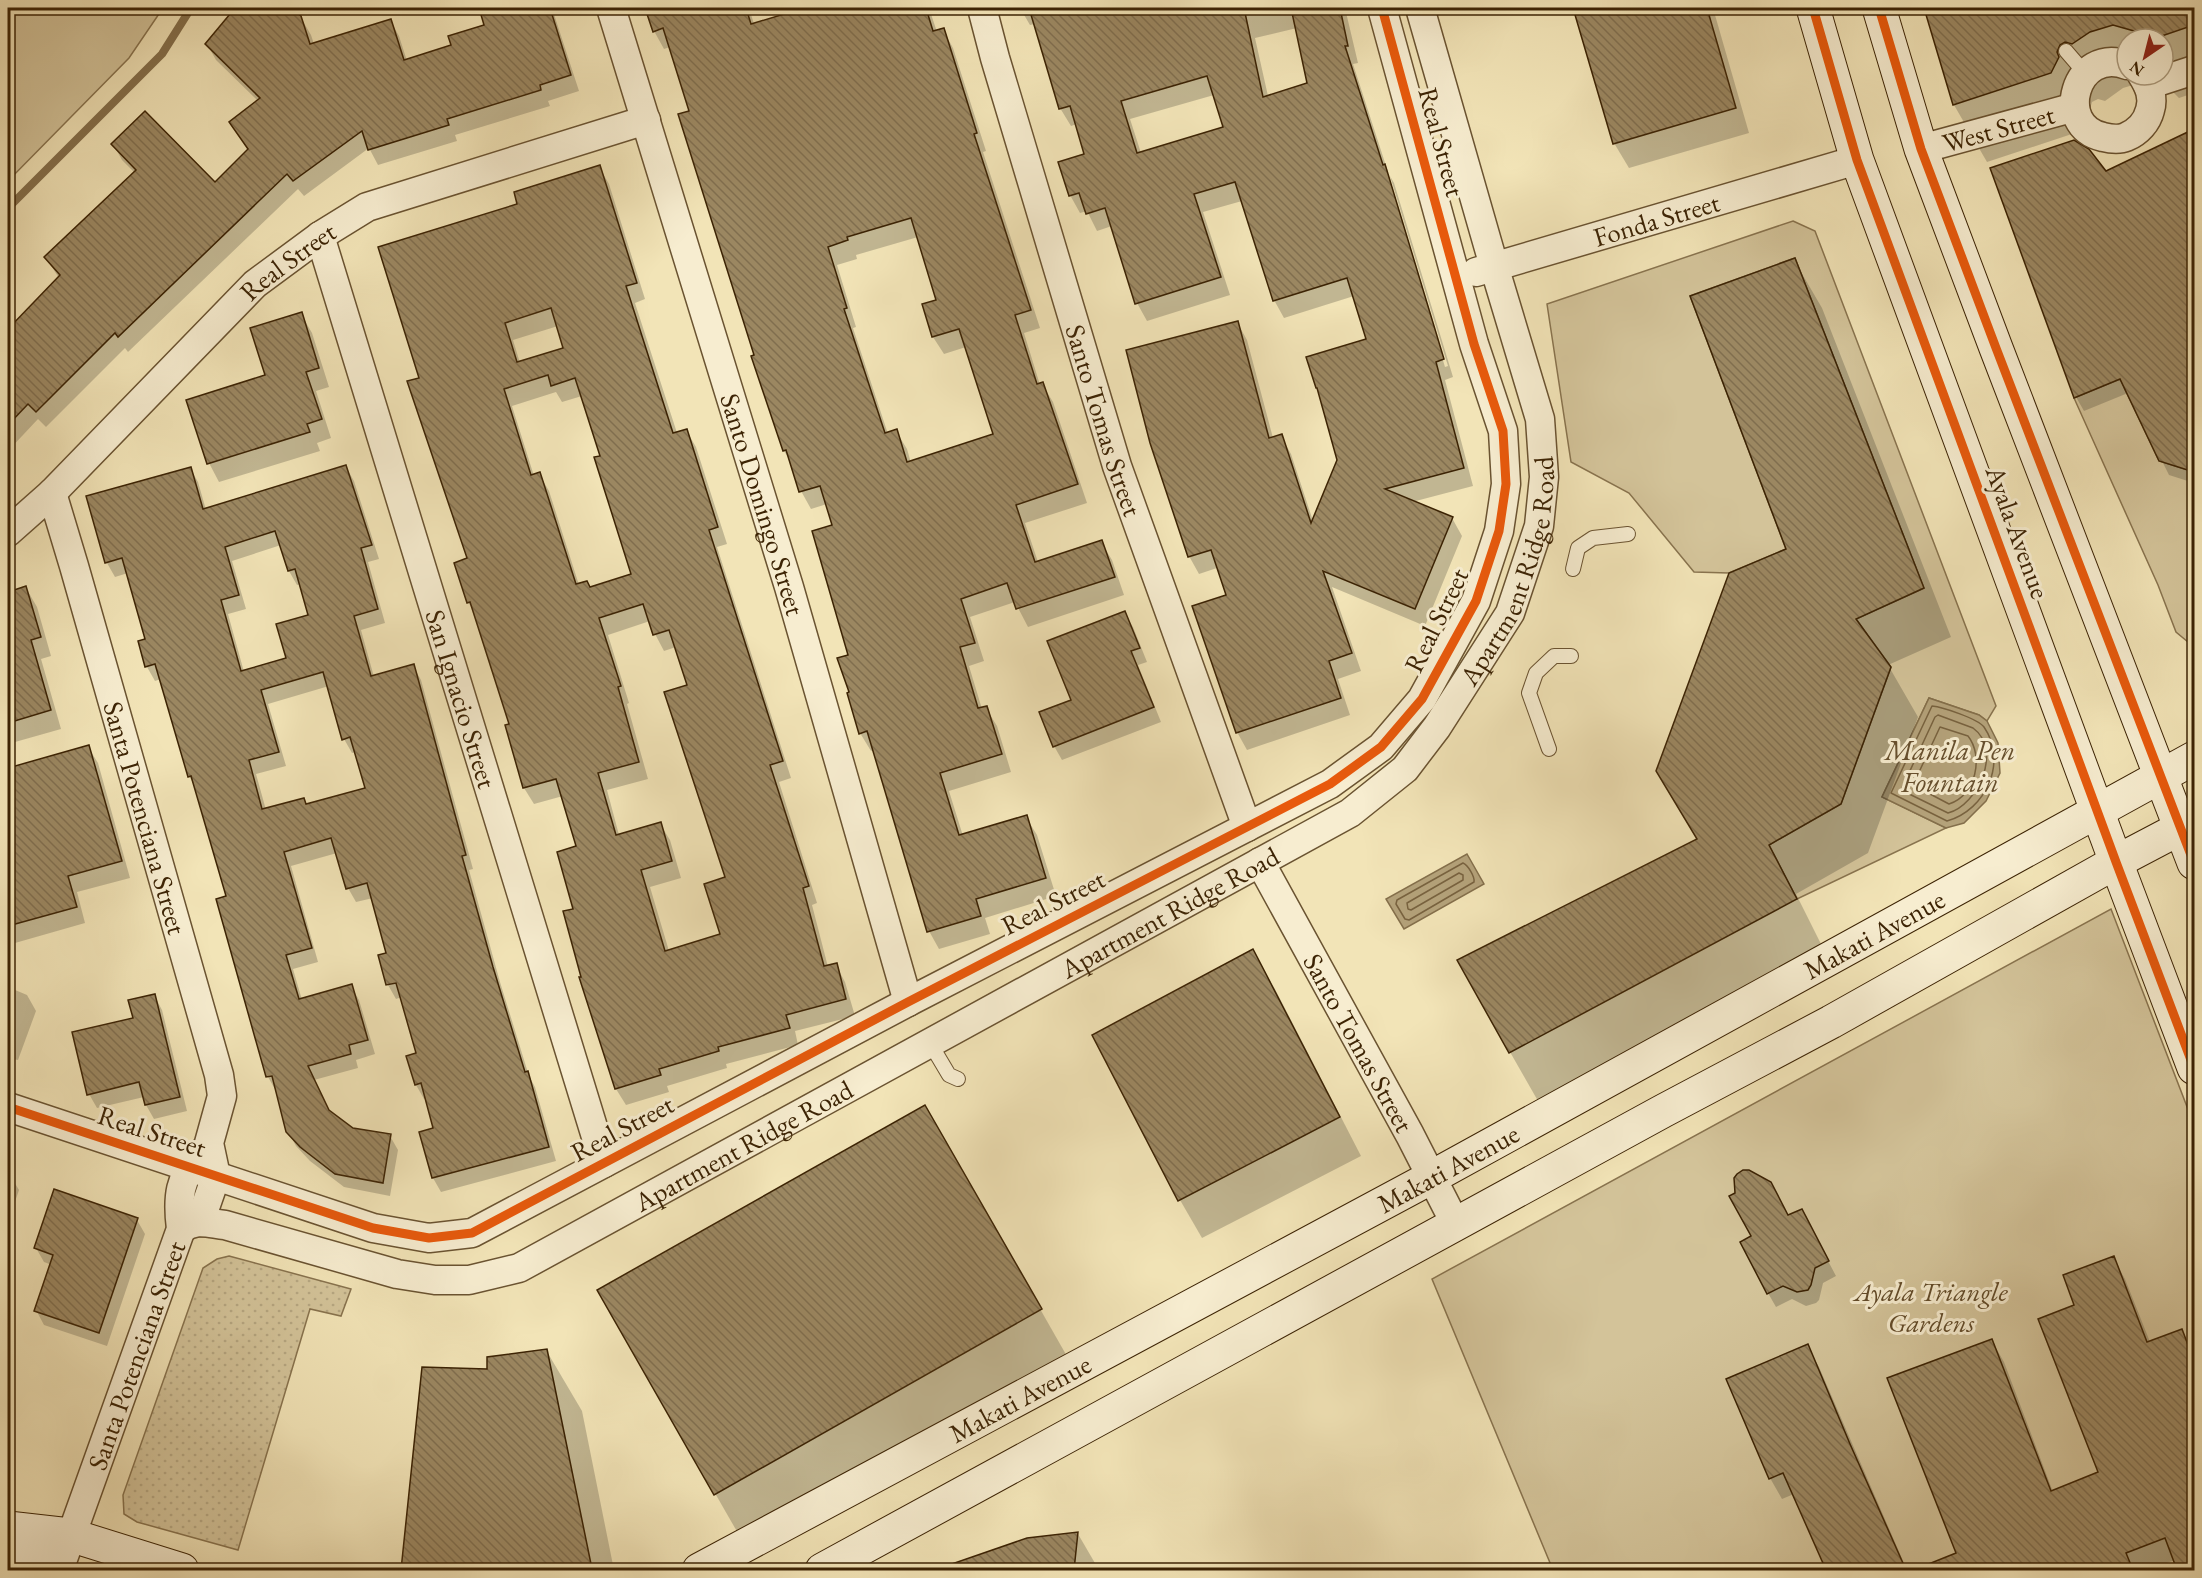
<svg xmlns="http://www.w3.org/2000/svg" width="2202" height="1578" viewBox="0 0 2202 1578" font-family="'EB Garamond',serif">
<defs>
<pattern id="grass-dots" width="8" height="8" patternUnits="userSpaceOnUse" patternTransform="scale(1.5)"><rect width="8" height="8" fill="#d3c399"/><path d="M2 2h.1M6 6h.1" fill="none" stroke="#b6a782" stroke-width="1.8" stroke-linecap="round"/></pattern>
<pattern id="building-back-hatch" width="6" height="6" patternUnits="userSpaceOnUse" patternTransform="scale(1.5)"><rect width="6" height="6" fill="#9b8761"/><path d="M-1 5l2 2M0 0l6 6M5-1l2 2" fill="none" stroke="#806e4e"/></pattern>
</defs>
<rect width="100%" height="100%" fill="#f2e4b7"/>
<filter id="stains"><feTurbulence type="fractalNoise" baseFrequency=".00333" numOctaves="4"/><feColorMatrix values="0 0 0 0 .2 0 0 0 0 .09 0 0 0 0 .02 0 0 0 .5 -.17"/></filter>
<radialGradient id="worn" r=".72"><stop offset=".6" stop-color="#630" stop-opacity="0"/><stop offset="1" stop-color="#630" stop-opacity=".3"/></radialGradient>
<path fill="url(#grass-dots)" stroke="#88734e" stroke-width="1.5" d="M229 1256 351 1289 341 1316 310 1309 238 1550 137 1522 124 1514 123 1495 203 1268 217 1259Z"/>
<g fill="#d3c399" stroke="#88734e" stroke-width="1.5">
<path d="M8 8H163L129 58 8 181Z"/>
<path d="M1793 221 1815 231 1996 706 1987 721 1979 715 1929 698 1882 797 1946 828 1797 899 1769 845 1841 804 1891 667 1856 619 1924 588 1795 258 1690 296 1786 549 1729 573 1694 572 1629 493 1571 462 1547 304Z"/>
<path d="M2120 379 2159 461 2194 472V647L2176 632 2158 585 2074 398Z"/>
<path d="M2111 909 2194 1125V1570H1553L1432 1279Z"/>
</g>
<g fill="#b4a27a" stroke="#846f4b" stroke-width="1.5">
<path d="M1929 698 1979 715 1987 721 1998 743 2000 773 1986 801 1964 823 1946 828 1882 797Z"/>
<path d="M1467 854 1484 884 1404 929 1386 899Z"/>
</g>
<g fill="#0003" fill-rule="evenodd">
<path d="M237 8H289L301 18 311 35 314 44 390 20 399 36 407 61 453 46 486 26 480 8H552L579 91 548 101 550 106 455 135 457 141 378 165 369 148 304 196 298 189 128 352 125 348 46 427 38 419 8 451V332L59 278 46 258 135 173 122 160 113 144 215 184 249 150 231 123 258 101 216 60 207 44Z"/>
<path d="M647 8H749L754 24 809 8H929L937 32 943 30 953 48 986 151 983 152 1040 328 1024 333 1040 385 1042 384 1053 402 1087 503 1025 523 1038 562 1101 542 1112 560 1124 595 1028 627 1015 602 970 617 984 661 969 666 982 709 986 708 997 726 1011 772 949 791 963 836 1026 817 1037 835 1056 896 985 918 990 934 939 949 929 931 874 750 871 751 860 733 851 693 850 656 834 526 827 504 811 509 801 491 793 465 784 451 756 356 691 112 670 47 664 49 654 31ZM918 237 938 301 933 337 944 354 966 347 994 435 911 463 907 449 896 431 888 434 853 328 856 327 837 265 857 259 856 255Z"/>
<path d="M1020 8H1345L1358 63 1353 64 1388 172 1385 168 1445 367 1448 366 1390 176 1394 183 1453 377 1445 380 1473 486 1412 502 1452 518 1462 536 1425 626 1332 587 1361 671 1338 679 1350 715 1247 750 1237 732 1228 596 1217 568 1199 574 1189 556 1237 322 1247 340 1273 438 1281 436 1291 454 1313 521 1338 461 1368 340 1354 296 1284 318 1274 300 1242 201 1203 212 1230 295 1147 321 1137 303 1112 226 1097 231 1087 211 1080 213 1070 195 1086 155 1077 124 1071 126 1060 108 1035 24 1030 25ZM1297 28 1309 84 1268 96 1255 38ZM1214 95 1225 128 1141 153 1130 119Z"/>
<path d="M1574 8H1713L1749 133 1629 168 1614 143Z"/>
<path d="M1926 8H2194V93L2179 98 2169 88 2140 83 2123 88 2105 101 2098 99 2092 102 2084 130 1987 162 1954 105ZM2127 39H2163V75H2127Z"/>
<path d="M2194 131V483L2169 475 2128 393 2084 411 2076 397 2106 173Z"/>
<path d="M599 167 609 184 645 299 635 303 677 433 686 430 696 447 727 544 717 547 791 778 779 782 817 903 812 905 828 967 836 965 845 982 855 1016 795 1031 798 1045 726 1064 727 1068 667 1086 669 1092 626 1105 616 1089 581 978 575 910 578 847 563 796 534 804 524 788 511 725 476 615 468 602V559L421 379 519 205ZM558 326 565 349 520 363 513 340ZM556 392 562 402 582 396 602 456 633 575 590 589 579 585 549 491 539 474 534 476 512 406ZM650 621 655 634 664 651 676 647 689 686 727 878 722 935 669 951 650 887 681 878 670 840 660 824 619 835 607 790 648 779 627 704 629 703 608 635Z"/>
<path d="M1794 260 1822 308 1951 637 1888 665 1918 717 1868 853 1796 894 1823 948 1538 1101 1510 1052 1698 840 1788 550Z"/>
<path d="M301 314 312 333 329 387 316 391 331 438 317 443 320 451 219 482 209 463 267 376Z"/>
<path d="M346 467 354 481 379 559 368 562 385 623 361 630 374 677 413 666 421 680 473 869 469 870 500 982 529 1076 535 1087 556 1161 441 1192 433 1178 421 1133 435 1129 427 1098 424 1099 416 1085 408 1057 418 1054 402 997 396 999 388 985 380 957 388 954 373 898 356 902 348 888 337 853 291 866 318 962 293 969 302 1000 351 986 359 1000 375 1054 356 1060 358 1068 314 1080 330 1113 352 1129 390 1136 398 1150 390 1196 344 1187 310 1161 296 1146 288 1131 276 1091 268 1077 218 900 227 897 196 788 189 776 161 679 155 681 147 667 140 642 147 640 128 573 115 577 107 563 88 497 190 468 198 482 206 510ZM281 545 289 571 297 585 301 584 310 616 288 659 244 672 228 614 246 609 232 561ZM329 686 344 739 352 753 356 752 366 789 307 805 266 810 256 774 286 766 268 704Z"/>
<path d="M26 588 37 607 51 656 41 659 61 729 8 744V593Z"/>
<path d="M1124 613 1133 627 1147 662 1138 665 1161 722 1062 760 1054 746 1073 701Z"/>
<path d="M88 747 98 763 130 878 77 892 85 923 8 945V769Z"/>
<path d="M1252 951 1275 989 1361 1156 1202 1238 1180 1200Z"/>
<path d="M8 987 27 995 36 1011 18 1060 8 1058Z"/>
<path d="M154 995 162 1010 187 1111 154 1119 146 1105 144 1097 97 1108 89 1094 135 1019Z"/>
<path d="M925 1107 1068 1358 743 1542 599 1291Z"/>
<path d="M8 1172 19 1190 8 1222Z"/>
<path d="M1788 1217 1809 1225 1836 1276 1823 1283 1819 1300 1816 1303 1806 1306 1792 1299 1776 1307 1768 1293Z"/>
<path d="M137 1220 145 1234 107 1346 44 1325 36 1310 52 1265 44 1262 36 1248Z"/>
<path d="M2113 1258 2125 1279 2150 1342 2181 1330 2194 1355V1570H2179L2175 1560 2147 1570H1916L1958 1554 1992 1341 2004 1362 2053 1492 2100 1473 2076 1306Z"/>
<path d="M1807 1346 1819 1367 1907 1570H1828L1794 1494 1782 1499 1770 1478Z"/>
<path d="M546 1350 582 1411 614 1570H403L424 1368 489 1371Z"/>
<path d="M1078 1534 1099 1570H939L949 1566Z"/>
</g>
<g fill="none" stroke-linecap="round" stroke-linejoin="round">
<g stroke="#78623f" stroke-width="1.5">
<path d="M1932 706C1943 707 1978 719 1984 727 2008 762 1986 810 1947 821L1891 793Z"/>
<path d="M1938 715 1973 728C2003 750 1978 805 1948 813L1901 790 1935 717Z"/>
<path d="M1940 727 1968 736C1984 756 1976 796 1949 804L1913 785Z"/>
<path d="M1463 863C1468 865 1475 877 1474 882L1409 920 1405 919 1396 904 1397 900Z"/>
<path d="M1459 873 1463 875V880L1411 910 1408 909 1407 903Z"/>
</g>
<path stroke="#846f4b" stroke-width="8" d="M8 208 162 54 191 8"/>
</g>
<g fill="url(#building-back-hatch)" stroke="#3c2304" stroke-width="1.5" fill-rule="evenodd">
<path d="M235 8H291L301 16 310 44 391 19 404 60 451 45 448 36 484 25 479 8H550L571 75 540 85 541 90 447 119 449 125 368 150 362 131 293 181 287 174 118 337 115 333 36 412 28 404 8 425V329L60 275 44 257 136 170 111 144 145 111 215 182 248 149 229 122 260 98 205 44Z"/>
<path d="M645 8H746L751 24 804 8H926L933 31 944 28 977 133 974 134 1031 310 1015 315 1037 384 1043 382 1078 484 1016 505 1035 562 1102 540 1115 577 1016 609 1007 583 961 599 975 643 960 647 978 708 987 706 1002 754 940 773 959 835 1027 815 1046 878 976 899 981 916 927 932 867 731 859 734 847 693 849 692 837 658 848 655 812 531 832 525 820 486 799 492 786 450 783 451 751 356 754 355 678 114 689 111 663 28 653 32ZM911 218 936 300 922 304 932 337 959 329 993 434 907 462 897 429 885 433 844 309 847 308 828 247 848 240 847 237Z"/>
<path d="M1029 8H1244L1263 97 1307 83 1291 8H1340L1348 46H1345L1383 165 1385 164 1444 359 1436 362 1464 468 1385 489 1453 517 1415 609 1323 571 1352 653 1329 661 1341 698 1236 733 1192 606 1226 595 1211 550 1188 557 1150 443 1126 350 1238 321 1269 438 1282 434 1311 523 1337 460 1317 388H1316L1306 357 1366 339 1347 278 1273 301 1235 182 1194 194 1221 277 1135 304 1105 208 1086 214 1079 193 1069 196 1058 162 1084 154 1070 106 1059 109ZM1207 76 1223 127 1137 153 1121 101Z"/>
<path d="M1573 8H1707L1736 108 1613 144Z"/>
<path d="M1924 8H2194V25L2153 39H2143L2134 31 2113 25 2090 32 2072 44 2065 42 2060 45 2057 52 2059 57 2051 73 1953 105Z"/>
<path d="M2194 129V472L2159 461 2120 379 2074 398 1990 168 2074 140 2089 149 2106 171Z"/>
<path d="M600 165 637 283 626 286 673 433 687 429 718 527 709 530 783 761 770 765 809 886 803 888 824 966 837 963 846 999 786 1015 790 1028 718 1047 719 1051 659 1069 661 1075 615 1089 579 977H581L563 911 573 909 557 852 576 846 556 779 523 788 505 725 509 724 470 602 467 603 454 563 467 558 407 381 419 378 378 247 517 204 514 192ZM551 308 563 348 517 362 505 323ZM548 375 551 386 575 378 600 456 594 457 631 574 590 587 587 581 576 584 540 472 531 475 504 389ZM643 604 653 635 669 630 687 685 664 692 725 877 704 884 720 934 665 951 641 870 672 861 661 822 616 835 598 773 639 762 618 687 621 686 599 618Z"/>
<path d="M1795 258 1924 588 1856 619 1891 667 1841 804 1769 845 1797 899 1509 1053 1457 960 1697 839 1656 771 1729 573 1786 549 1690 296Z"/>
<path d="M302 312 319 368 306 372 322 419 307 424 310 432 207 464 186 400 265 375 250 328Z"/>
<path d="M346 465 372 545 361 548 378 609 354 616 371 676 414 664 466 855 462 856 493 967 525 1072 528 1071 549 1147 432 1178 419 1132 433 1128 421 1083 415 1085 406 1056 416 1053 396 983 386 985 378 955 386 953 367 883 346 889 331 838 284 852 312 948 286 955 299 999 352 984 368 1040 349 1045 351 1054 308 1066 329 1110 353 1128 391 1134 383 1183 335 1174 300 1147 286 1132 272 1076 266 1077 216 899 226 896 191 776 188 777 155 664 145 667 138 641 145 639 122 558 105 563 86 496 191 467 203 509ZM275 531 288 571 295 569 308 615 276 624 286 658 241 671 221 600 239 595 225 547ZM323 672 342 740 350 737 365 788 306 804 304 798 262 809 249 760 279 752 261 690Z"/>
<path d="M26 586 41 637 31 640 51 710 8 723V592Z"/>
<path d="M1125 611 1140 648 1131 651 1154 707 1053 747 1039 712 1071 700 1047 641Z"/>
<path d="M89 745 122 861 68 876 77 907 8 926V768Z"/>
<path d="M1253 949 1340 1117 1178 1201 1092 1035Z"/>
<path d="M155 994 180 1097 145 1105 139 1082 87 1095 72 1032 133 1018 128 1000Z"/>
<path d="M925 1105 1042 1309 714 1495 597 1290Z"/>
<path d="M1743 1170H1749L1771 1182 1788 1215 1802 1209 1829 1261 1815 1268 1811 1285 1808 1290 1797 1292 1783 1286 1767 1294 1740 1242 1751 1236 1729 1196 1735 1193 1734 1178 1737 1174Z"/>
<path d="M54 1189 138 1218 99 1333 34 1311 53 1255 34 1248Z"/>
<path d="M2114 1256 2147 1342 2182 1329 2194 1361V1570H2177L2165 1538 2126 1553 2133 1570H1916V1569L1956 1553 1887 1378 1992 1339 2051 1491 2098 1472 2038 1319 2074 1305 2063 1275Z"/>
<path d="M1808 1344 1850 1444 1906 1570H1826L1783 1473 1769 1479 1726 1379Z"/>
<path d="M547 1349 591 1564 556 1570H401L422 1367 487 1369V1357Z"/>
<path d="M1078 1532 1074 1570H943V1567L1027 1538Z"/>
</g>
<g fill="none" stroke-linecap="round" stroke-linejoin="round">
<defs>
<g id="service">
<path d="M2066 51 2085 73"/>
<path d="M1573 569 1578 548 1593 538 1628 534"/>
<path d="M1549 749 1529 693 1536 673 1554 656H1571"/>
<path d="M930 1043 949 1075 958 1079"/>
</g>
<g id="minor">
<path id="s1" d="M611 8 789 587 908 1002"/>
<path id="s2" d="M982 8 995 58 1117 466 1247 827"/>
<path d="M2127 65C2075 46 2053 126 2103 137 2111 139 2119 140 2126 137 2138 132 2147 122 2150 110 2154 97 2149 86 2142 75"/>
<path d="M2148 85 2194 70"/>
<path id="s3" d="M1921 149 2075 107"/>
<path id="s4" d="M320 236 604 1163"/>
<path id="s5" d="M1476 272 1857 160"/>
<path id="s6" d="M52 493 74 566 219 1075 222 1096 209 1143 216 1176 200 1222"/>
<path id="s7" d="M8 532 52 493 255 284 320 236 367 207 646 120"/>
<path id="s8" d="M1260 862 1410 1135 1456 1225"/>
<path d="M8 1107 373 1228 429 1238 472 1233 908 1002 1330 784 1381 747 1422 699 1476 601 1499 531 1506 484 1503 431 1474 344 1382 8"/>
<path id="s9" d="M181 1229C196 1218 207 1223 225 1225L397 1274 435 1280H469L519 1268 1350 813 1405 769 1437 727 1510 613 1539 526 1544 477 1540 419 1494 266 1420 8"/>
<path id="s10" d="M59 1570 181 1229C177 1198 179 1177 201 1153"/>
</g>
<g id="secondary">
<path d="M1813 8 1857 160 2116 862 2194 1068"/>
<path d="M1879 8 1921 149 1996 348 2194 863"/>
<path d="M8 1528 70 1535 182 1570"/>
<path d="M8 1543 57 1570"/>
<path id="s11" d="M699 1570 1432 1177 2194 758"/>
<path d="M822 1570 1663 1111 1831 1022 2116 862 2194 821"/>
</g>
</defs>
<use href="#service" stroke="#6a5331" stroke-width="16"/>
<use href="#minor" stroke="#6a5331" stroke-width="31"/>
<use href="#secondary" stroke="#3c2304" stroke-width="35"/>
<use href="#service" stroke="#f7edd0" stroke-width="14"/>
<use href="#minor" stroke="#f7edd0" stroke-width="28"/>
<use href="#secondary" stroke="#f7edd0" stroke-width="33"/>
<defs>
<g id="cycleway">
<path d="M1813 8 1857 160 2116 862 2194 1068"/>
<path d="M1879 8 1921 149 1996 348 2194 863"/>
<path d="M8 1107 373 1228 429 1238 472 1233 908 1002 1330 784 1381 747 1422 699 1476 601 1499 531 1506 484 1503 431 1474 344 1382 8"/>
</g>
</defs>
<use href="#cycleway" stroke="#f7edd0" stroke-width="13"/>
<use href="#cycleway" stroke="#e8590c" stroke-width="9"/>
</g>
<g text-anchor="middle" dominant-baseline="central" stroke-width="6" stroke-linejoin="round" paint-order="stroke">
<g font-size="27" fill="#3c2304" stroke="#f7edd0">
<text stroke="none"><textPath href="#s3" startOffset="80">West Street</textPath></text>
<text transform="translate(1442 142) rotate(75)">Real Street</text>
<text stroke="none"><textPath href="#s5" startOffset="188">Fonda Street</textPath></text>
<text stroke="none"><textPath href="#s7" startOffset="390">Real Street</textPath></text>
<text stroke="none"><textPath href="#s2" startOffset="430">Santo Tomas Street</textPath></text>
<text stroke="none"><textPath href="#s1" startOffset="519">Santo Domingo Street</textPath></text>
<text transform="translate(2018 532) rotate(70)">Ayala Avenue</text>
<text stroke="none"><textPath href="#s9" startOffset="1594">Apartment Ridge Road</textPath></text>
<text transform="translate(1436 620) rotate(-64)">Real Street</text>
<text stroke="none"><textPath href="#s4" startOffset="484">San Ignacio Street</textPath></text>
<text stroke="none"><textPath href="#s6" startOffset="338">Santa Potenciana Street</textPath></text>
<text transform="translate(1053 902) rotate(-27)">Real Street</text>
<text stroke="none"><textPath href="#s9" startOffset="1090">Apartment Ridge Road</textPath></text>
<text stroke="none"><textPath href="#s11" startOffset="1336">Makati Avenue</textPath></text>
<text stroke="none"><textPath href="#s8" startOffset="206">Santo Tomas Street</textPath></text>
<text transform="translate(622 1128) rotate(-28)">Real Street</text>
<text transform="translate(152 1131) rotate(18)">Real Street</text>
<text stroke="none"><textPath href="#s9" startOffset="604">Apartment Ridge Road</textPath></text>
<text stroke="none"><textPath href="#s11" startOffset="850">Makati Avenue</textPath></text>
<text stroke="none"><textPath href="#s10" startOffset="228">Santa Potenciana Street</textPath></text>
<text stroke="none"><textPath href="#s11" startOffset="364">Makati Avenue</textPath></text>
</g>
<g font-size="27" font-style="italic" fill="#624b29" stroke="#f7edd0">
<text x="1931" y="1291">Ayala Triangle<tspan x="1931" dy="31">Gardens</tspan></text>
</g>
<g font-size="28" font-style="italic" fill="#664f2d" stroke="#f7edd0">
<text x="1950" y="750">Manila Pen<tspan x="1950" dy="32">Fountain</tspan></text>
</g>
</g>
<rect width="2202" height="1578" fill="none" stroke="#f2e4b7" stroke-width="30"/>
<rect x="9" y="9" width="2184" height="1560" fill="none" stroke="#3c2304" stroke-width="3"/>
<rect x="15" y="15" width="2172" height="1548" fill="none" stroke="#3c2304" stroke-width="1.5"/>
<g transform="translate(2145 57) rotate(215)"><circle r="28" fill="#f7edd0" stroke="#ac9c7e" stroke-width="1.5"/>
<path d="M0-4.5L10 22L0 15L-10 22Z" fill="#8f2418"/>
<text y="-9" font-size="16" font-weight="bold" text-anchor="middle" fill="#3c2304">N</text>
</g>
<rect width="100%" height="100%" filter="url(#stains)"/>
<rect width="100%" height="100%" fill="url(#worn)"/>
</svg>
